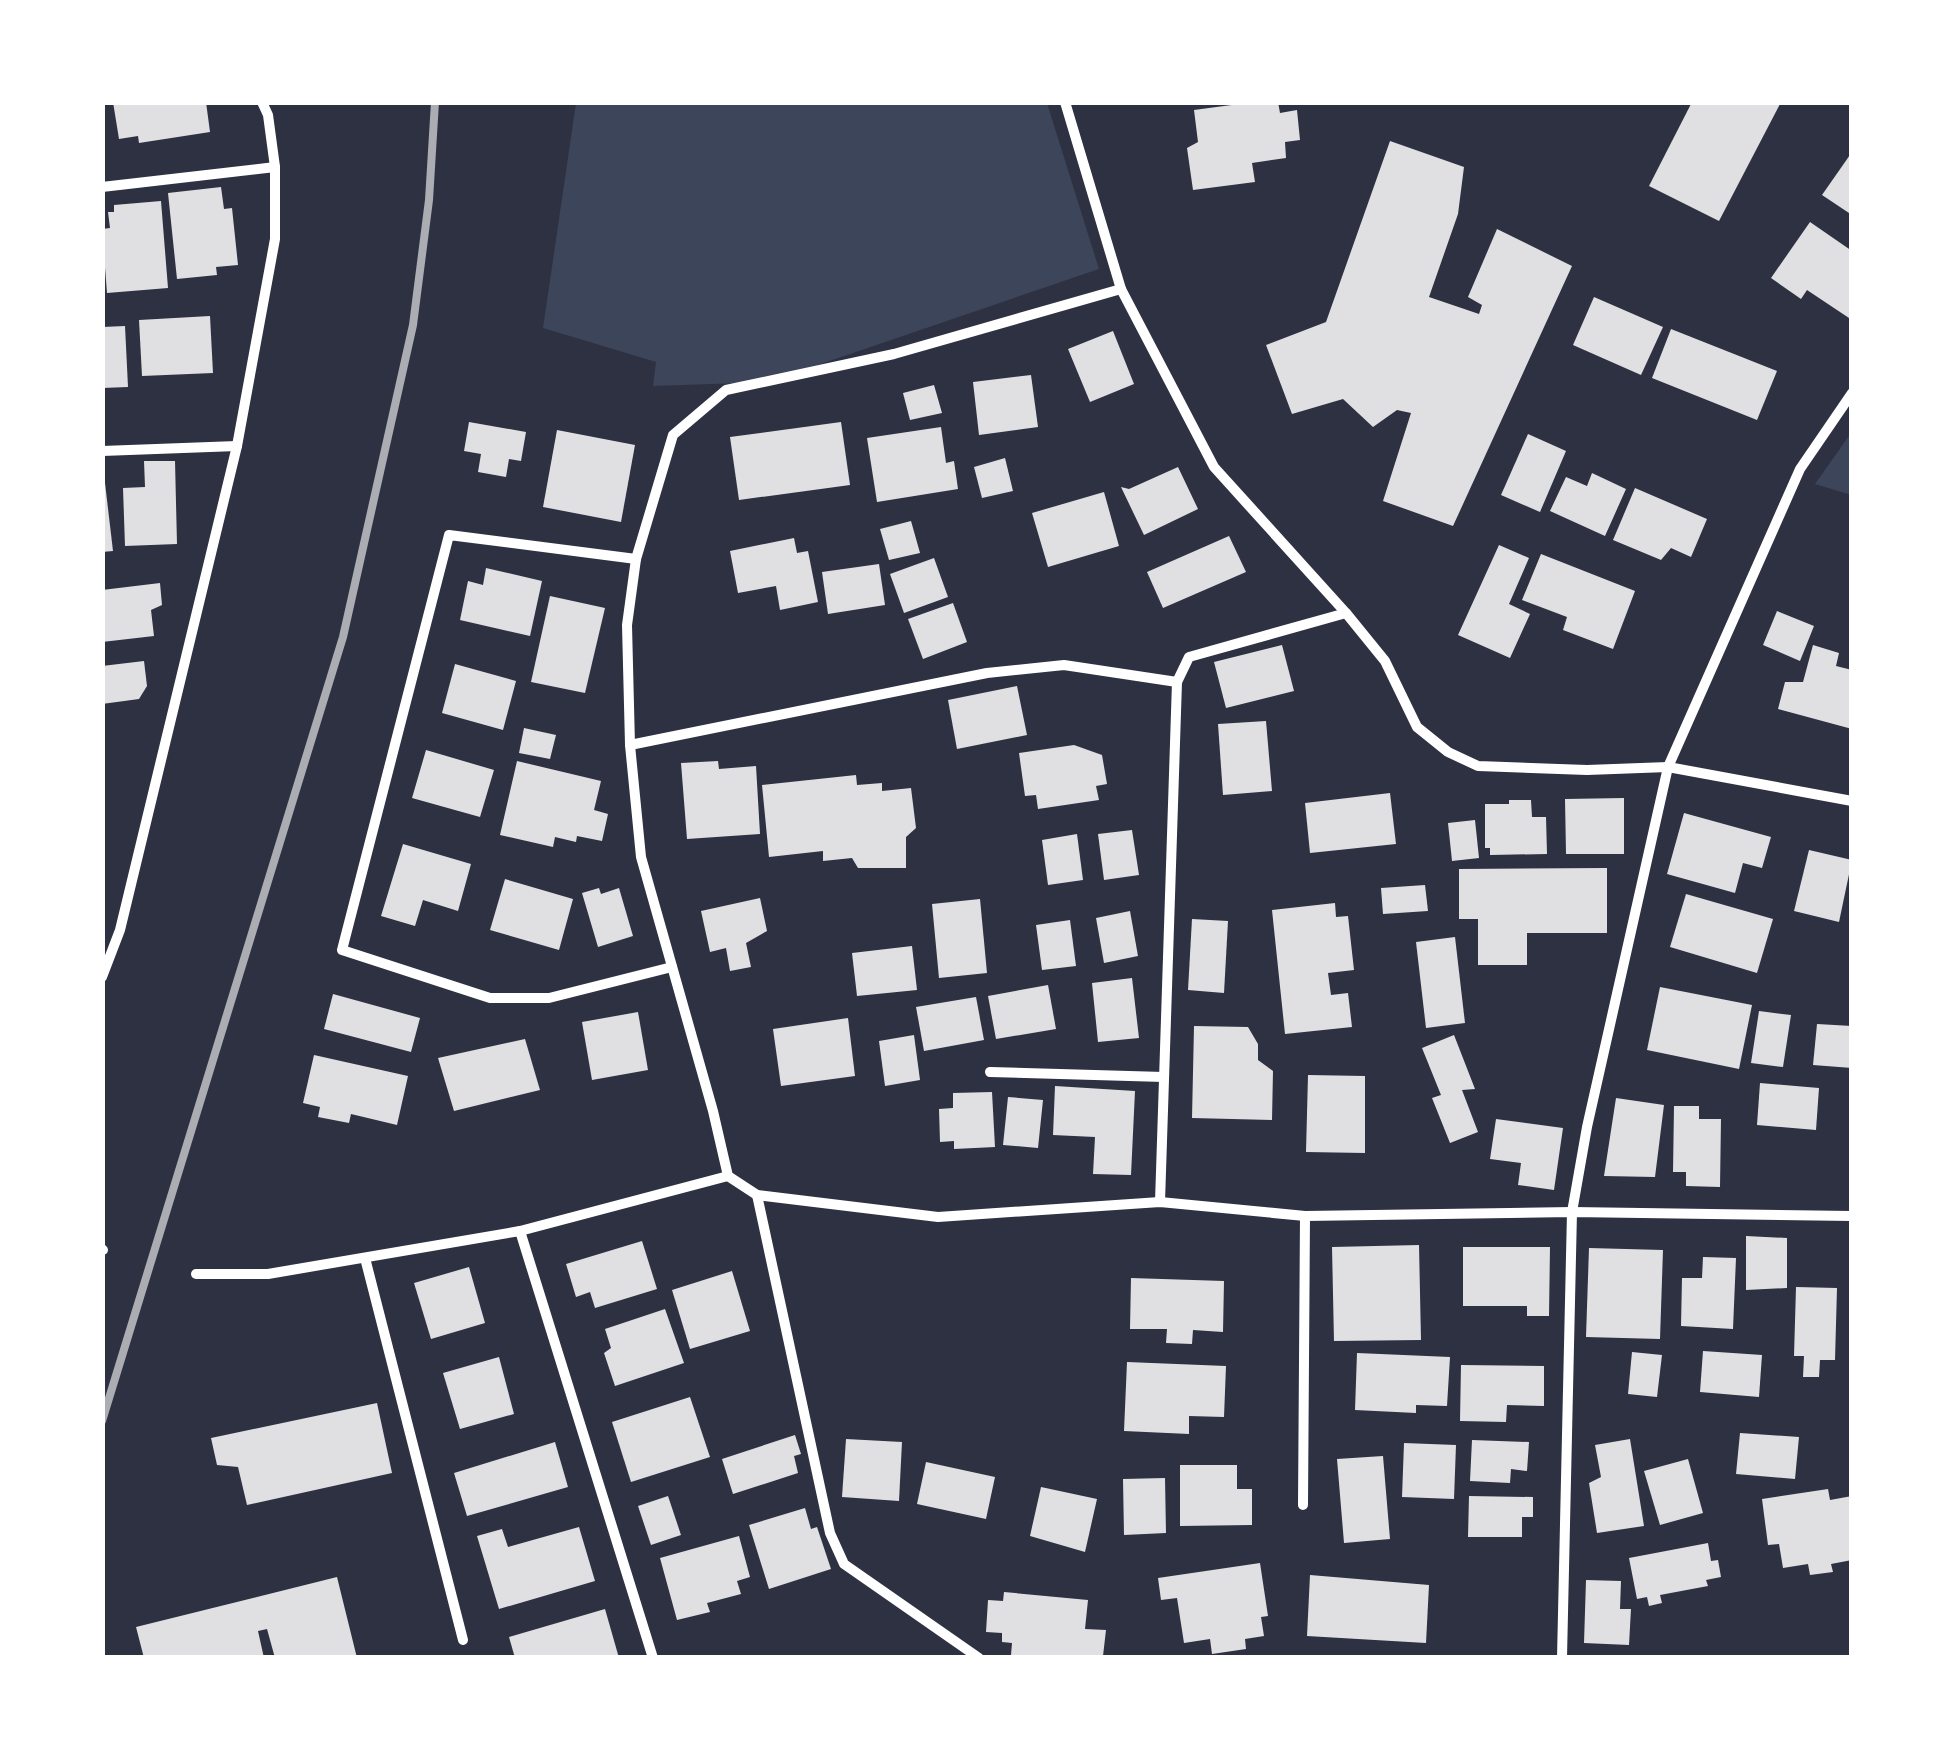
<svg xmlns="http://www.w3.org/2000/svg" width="1954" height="1760" viewBox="0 0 1954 1760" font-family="'Open Sans',sans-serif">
<rect width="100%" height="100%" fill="#2d3142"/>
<g fill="#3c4559">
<path d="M576 103H1047L1099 269 768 382 653 386 656 362 543 328Z"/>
<path d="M1851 433V495L1815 484Z"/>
</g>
<g fill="#e0e0e3">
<path d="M113 102H206L210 132 139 143 138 136 119 139Z"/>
<path d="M1254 102H1278L1280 113 1297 110 1300 140 1285 142 1286 158 1252 163 1255 182 1193 190 1187 148 1198 142 1194 110Z"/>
<path d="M1692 102H1781L1719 221 1649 186Z"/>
<path d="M1390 141 1464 167 1458 214 1429 297 1479 314 1482 305 1468 297 1497 229 1572 266 1453 526 1383 501 1411 413 1397 410 1373 427 1343 399 1292 414 1266 345 1326 322Z"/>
<path d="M1852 152V215L1822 195Z"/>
<path d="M221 187 224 209 232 208 238 265 216 267 217 275 177 279 168 193Z"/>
<path d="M161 201 168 288 107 293 102 229 110 228 108 212H114V205Z"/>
<path d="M1810 222 1852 251V320L1807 290 1801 299 1771 278Z"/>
<path d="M1594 297 1663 327 1641 375 1573 345Z"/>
<path d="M210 316 213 373 142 376 139 320Z"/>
<path d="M125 326 128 387 102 388V327Z"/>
<path d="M1671 329 1777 371 1757 420 1652 378Z"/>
<path d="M1113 331 1134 384 1090 402 1068 349Z"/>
<path d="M1031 375 1038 427 979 435 973 382Z"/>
<path d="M934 385 942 413 910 420 903 393Z"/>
<path d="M469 422 526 432 521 461 509 459 506 477 478 472 481 454 464 451Z"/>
<path d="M841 422 850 485 739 500 730 437Z"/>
<path d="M941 427 946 463 954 461 958 489 877 502 867 438Z"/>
<path d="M557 430 635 445 621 522 543 507Z"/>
<path d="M1528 434 1566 451 1540 512 1501 495Z"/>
<path d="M1005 458 1013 491 982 498 974 467Z"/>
<path d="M144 461H175L177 544 125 546 123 488 145 487Z"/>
<path d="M1178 467 1198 509 1144 535 1121 487 1129 489Z"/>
<path d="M1592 473 1626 489 1605 536 1550 511 1566 477 1587 486Z"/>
<path d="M102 483H105L113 551 102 552Z"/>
<path d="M1635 488 1707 519 1691 557 1671 548 1661 560 1613 540Z"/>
<path d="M1104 492 1119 546 1048 567 1032 513Z"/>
<path d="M911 521 920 553 889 560 880 529Z"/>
<path d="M1229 536 1246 572 1163 608 1147 572Z"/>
<path d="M794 538 797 553 808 551 818 602 780 610 776 586 738 593 730 551Z"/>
<path d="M1499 545 1529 558 1509 604 1530 614 1510 658 1458 635Z"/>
<path d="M1541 554 1635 591 1613 649 1563 630 1567 617 1522 600Z"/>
<path d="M934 558 948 597 904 613 890 574Z"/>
<path d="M879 564 885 605 828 614 822 572Z"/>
<path d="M486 568 542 581 530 636 460 620 468 581 483 585Z"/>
<path d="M160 583 162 605 151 610 154 636 102 642V590Z"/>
<path d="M550 596 605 608 585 693 531 682Z"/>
<path d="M953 603 967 642 923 659 908 619Z"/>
<path d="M1777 611 1814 626 1800 661 1763 645Z"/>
<path d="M1282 645 1294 691 1226 708 1214 662Z"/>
<path d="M1813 645 1839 653 1836 666 1852 670V729L1778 709 1785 682H1803Z"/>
<path d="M144 661 147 686 139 699 102 704V666Z"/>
<path d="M455 664 516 681 503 730 442 713Z"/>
<path d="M1017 686 1027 735 957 749 948 700Z"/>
<path d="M1266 721 1272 791 1223 795 1218 724Z"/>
<path d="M524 728 556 735 550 759 519 753Z"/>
<path d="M1074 745 1102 755 1107 784 1096 786 1099 800 1038 809 1036 795 1025 796 1019 753Z"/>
<path d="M426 750 494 770 480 817 412 798Z"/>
<path d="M517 761 601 781 594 810 608 814 602 841 577 836 576 842 555 837 553 847 500 835Z"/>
<path d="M718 761 719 769 756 766 760 834 687 839 681 763Z"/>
<path d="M856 775 857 785 882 783V791L911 788 916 828 906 837V868H858L852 858 823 861V851L769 857 762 785Z"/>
<path d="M1390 793 1396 844 1310 853 1305 803Z"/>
<path d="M1624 798V854H1566L1565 799Z"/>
<path d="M1509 800H1531L1532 817H1546L1547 854 1490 855V848H1485V804H1509Z"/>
<path d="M1684 813 1771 837 1762 868 1743 863 1735 893 1667 874Z"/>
<path d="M1475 820 1479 858 1452 861 1448 823Z"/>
<path d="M1132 830 1139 875 1104 880 1098 834Z"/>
<path d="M1077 834 1083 880 1048 885 1042 840Z"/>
<path d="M403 844 471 864 458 911 423 900 415 926 381 916Z"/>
<path d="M1809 850 1852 860 1839 922 1794 911Z"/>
<path d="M1607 868V933H1527V965H1478V919H1459V869Z"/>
<path d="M505 879 573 899 559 950 490 930Z"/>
<path d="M1425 885 1428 911 1383 914 1381 888Z"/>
<path d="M599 888 601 894 619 888 633 936 598 947 582 893Z"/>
<path d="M1686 894 1773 919 1757 973 1670 947Z"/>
<path d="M760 898 767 931 746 943 751 967 730 971 726 948 710 952 701 911Z"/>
<path d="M980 899 987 973 939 978 932 904Z"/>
<path d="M1335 903 1336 917 1348 916 1354 970 1328 973 1331 995 1348 993 1352 1027 1285 1034 1272 910Z"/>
<path d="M1130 911 1138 956 1104 963 1096 918Z"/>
<path d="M1192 919 1228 921 1224 993 1188 990Z"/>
<path d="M1070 920 1076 966 1042 970 1036 925Z"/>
<path d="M1455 937 1465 1023 1426 1028 1416 942Z"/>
<path d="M912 946 917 990 857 996 852 953Z"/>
<path d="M1132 978 1139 1038 1098 1042 1092 983Z"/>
<path d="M1048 985 1056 1029 996 1039 988 996Z"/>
<path d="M1660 987 1752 1005 1739 1069 1647 1050Z"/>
<path d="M333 994 420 1018 411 1052 324 1029Z"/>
<path d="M976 997 984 1040 924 1051 916 1007Z"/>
<path d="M1759 1011 1791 1015 1783 1067 1751 1063Z"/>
<path d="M638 1012 648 1070 592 1080 582 1022Z"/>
<path d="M848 1018 855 1076 781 1086 773 1029Z"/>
<path d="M1817 1024 1852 1026V1068L1813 1065Z"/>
<path d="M1194 1026 1248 1027 1258 1044V1060L1273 1071 1272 1120 1192 1118Z"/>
<path d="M914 1035 920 1080 885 1086 879 1041Z"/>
<path d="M1454 1035 1475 1089 1462 1090 1478 1132 1450 1143 1432 1098 1441 1095 1422 1048Z"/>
<path d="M525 1039 540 1090 454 1111 438 1058Z"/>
<path d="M314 1055 408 1076 397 1125 351 1114 349 1123 318 1117 320 1107 303 1103Z"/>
<path d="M1308 1075 1365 1076V1153L1306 1152Z"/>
<path d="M1760 1083 1819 1088 1816 1130 1757 1125Z"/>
<path d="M1055 1086 1135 1091 1131 1175 1093 1174 1095 1137 1053 1135Z"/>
<path d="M992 1092 995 1147 954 1149V1141L940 1142 939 1109 953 1108V1093Z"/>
<path d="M1008 1097 1043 1100 1038 1148 1003 1145Z"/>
<path d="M1616 1098 1664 1105 1655 1177 1604 1176Z"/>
<path d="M1674 1106H1699V1119H1721L1720 1187 1686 1186V1172H1673Z"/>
<path d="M1496 1119 1563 1128 1554 1190 1518 1185 1521 1163 1490 1159Z"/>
<path d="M1746 1236 1787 1238V1288L1746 1290Z"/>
<path d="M642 1241 657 1289 595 1308 590 1292 576 1297 566 1264Z"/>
<path d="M1419 1245 1421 1340 1334 1341 1332 1247Z"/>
<path d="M1463 1247H1550L1549 1316H1527V1306H1463Z"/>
<path d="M1589 1248 1663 1250 1660 1339 1586 1337Z"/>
<path d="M1703 1257 1736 1258 1733 1329 1681 1326 1682 1278H1702Z"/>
<path d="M469 1267 485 1323 431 1339 414 1283Z"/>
<path d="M732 1271 750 1331 690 1349 672 1290Z"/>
<path d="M1131 1278 1224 1281 1223 1332 1193 1330 1192 1344 1166 1343 1167 1329H1130Z"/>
<path d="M1796 1287 1837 1288 1835 1360H1820L1819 1377H1803L1804 1356H1794Z"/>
<path d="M665 1309 684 1363 615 1386 604 1353 611 1348 605 1329Z"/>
<path d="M1703 1351 1762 1355 1759 1397 1700 1392Z"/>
<path d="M1632 1352 1662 1355 1657 1397 1628 1394Z"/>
<path d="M1357 1353 1450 1357 1447 1406 1416 1405V1413L1355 1410Z"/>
<path d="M499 1357 514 1414 460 1429 443 1373Z"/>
<path d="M1127 1362 1226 1366 1224 1417 1189 1416V1434L1124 1431Z"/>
<path d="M1461 1365 1544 1366V1406L1507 1405 1506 1422 1460 1421Z"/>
<path d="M690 1397 710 1457 631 1482 612 1422Z"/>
<path d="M377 1403 392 1473 247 1505 238 1467 217 1465 211 1438Z"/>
<path d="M1740 1433 1799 1437 1795 1479 1736 1474Z"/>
<path d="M795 1435 801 1454 794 1456 798 1473 733 1494 722 1459Z"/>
<path d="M846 1439 902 1442 899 1501 842 1497Z"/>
<path d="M1630 1439 1644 1526 1597 1533 1589 1483 1601 1477 1595 1445Z"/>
<path d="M1472 1440 1529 1442 1527 1471 1511 1469 1510 1483 1470 1481Z"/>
<path d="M555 1442 568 1487 467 1516 454 1473Z"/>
<path d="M1404 1443 1456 1445 1454 1499 1402 1497Z"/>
<path d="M1383 1456 1390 1539 1344 1543 1337 1459Z"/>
<path d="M1688 1459 1703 1513 1660 1525 1644 1471Z"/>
<path d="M926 1462 995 1477 986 1519 917 1504Z"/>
<path d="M1180 1465H1237V1489H1252V1525L1180 1526Z"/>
<path d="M1165 1478 1166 1533 1124 1535 1123 1479Z"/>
<path d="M1041 1487 1097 1499 1085 1552 1030 1536Z"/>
<path d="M1828 1489 1830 1500 1852 1496V1560L1831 1564 1833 1572 1810 1575 1808 1564 1783 1568 1779 1544 1768 1545 1762 1499Z"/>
<path d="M668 1496 681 1535 651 1545 638 1506Z"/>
<path d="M1469 1496 1533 1497V1517H1522V1537H1468Z"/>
<path d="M805 1508 811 1529 817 1527 831 1569 769 1589 749 1525Z"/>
<path d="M579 1527 595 1581 499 1609 477 1536 502 1529 508 1547Z"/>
<path d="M739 1536 750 1577 737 1581 741 1594 707 1603 710 1612 677 1620 660 1558Z"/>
<path d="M1708 1543 1711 1561 1718 1560 1721 1577 1706 1580 1708 1586 1660 1595 1662 1603 1649 1606 1647 1597 1637 1599 1629 1558Z"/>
<path d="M1260 1563 1268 1616 1261 1617 1264 1636 1245 1639 1246 1649 1212 1654 1210 1639 1184 1643 1177 1598 1161 1600 1158 1578Z"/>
<path d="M1310 1575 1429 1585 1426 1643 1307 1636Z"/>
<path d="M337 1577 357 1658H275L267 1629 258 1631 264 1658H144L136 1627Z"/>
<path d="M1586 1580 1621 1581 1620 1609H1631L1629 1645 1584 1643Z"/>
<path d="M1004 1592 1088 1600 1085 1629 1106 1630 1103 1656 1011 1655 1012 1643 1002 1642V1633L986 1632 988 1600 1003 1601Z"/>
<path d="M605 1609 619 1658H515L509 1637Z"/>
</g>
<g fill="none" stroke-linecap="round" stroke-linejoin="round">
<g stroke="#fff" stroke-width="10">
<path d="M1065 102 1121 289 1214 467 1346 613 1385 661 1417 727 1448 752 1478 766 1587 770 1668 767 1852 801"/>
<path d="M102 187 275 167"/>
<path d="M1121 289 894 354 726 390 673 435 636 559 627 625 630 745 641 857 713 1111 728 1176 757 1195 938 1217 1160 1202 1305 1216 1572 1212 1852 1216"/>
<path d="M102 451 237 446"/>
<path d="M636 559 449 535 342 950 490 998H549L672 967"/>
<path d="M630 745 987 673 1064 665 1177 682"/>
<path d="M102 977 120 930 237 446 275 239V167L268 115 262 102"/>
<path d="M990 1072 1164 1077"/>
<path d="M757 1195 830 1533 844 1564 979 1658"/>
<path d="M1160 1202 1177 682 1189 657 1346 613"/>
<path d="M520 1231 653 1658"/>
<path d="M102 1249 103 1250"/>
<path d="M365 1258 463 1640"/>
<path d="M196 1274H268L520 1231 728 1176"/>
<path d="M1303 1505 1305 1216"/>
<path d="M1562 1658 1572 1212 1587 1127 1668 767 1800 469 1852 393"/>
</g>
<path stroke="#abadb3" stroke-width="8" d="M102 1421 343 637 413 325 429 200 435 102"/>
</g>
<rect width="1954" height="1760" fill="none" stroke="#ffffff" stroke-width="210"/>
</svg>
